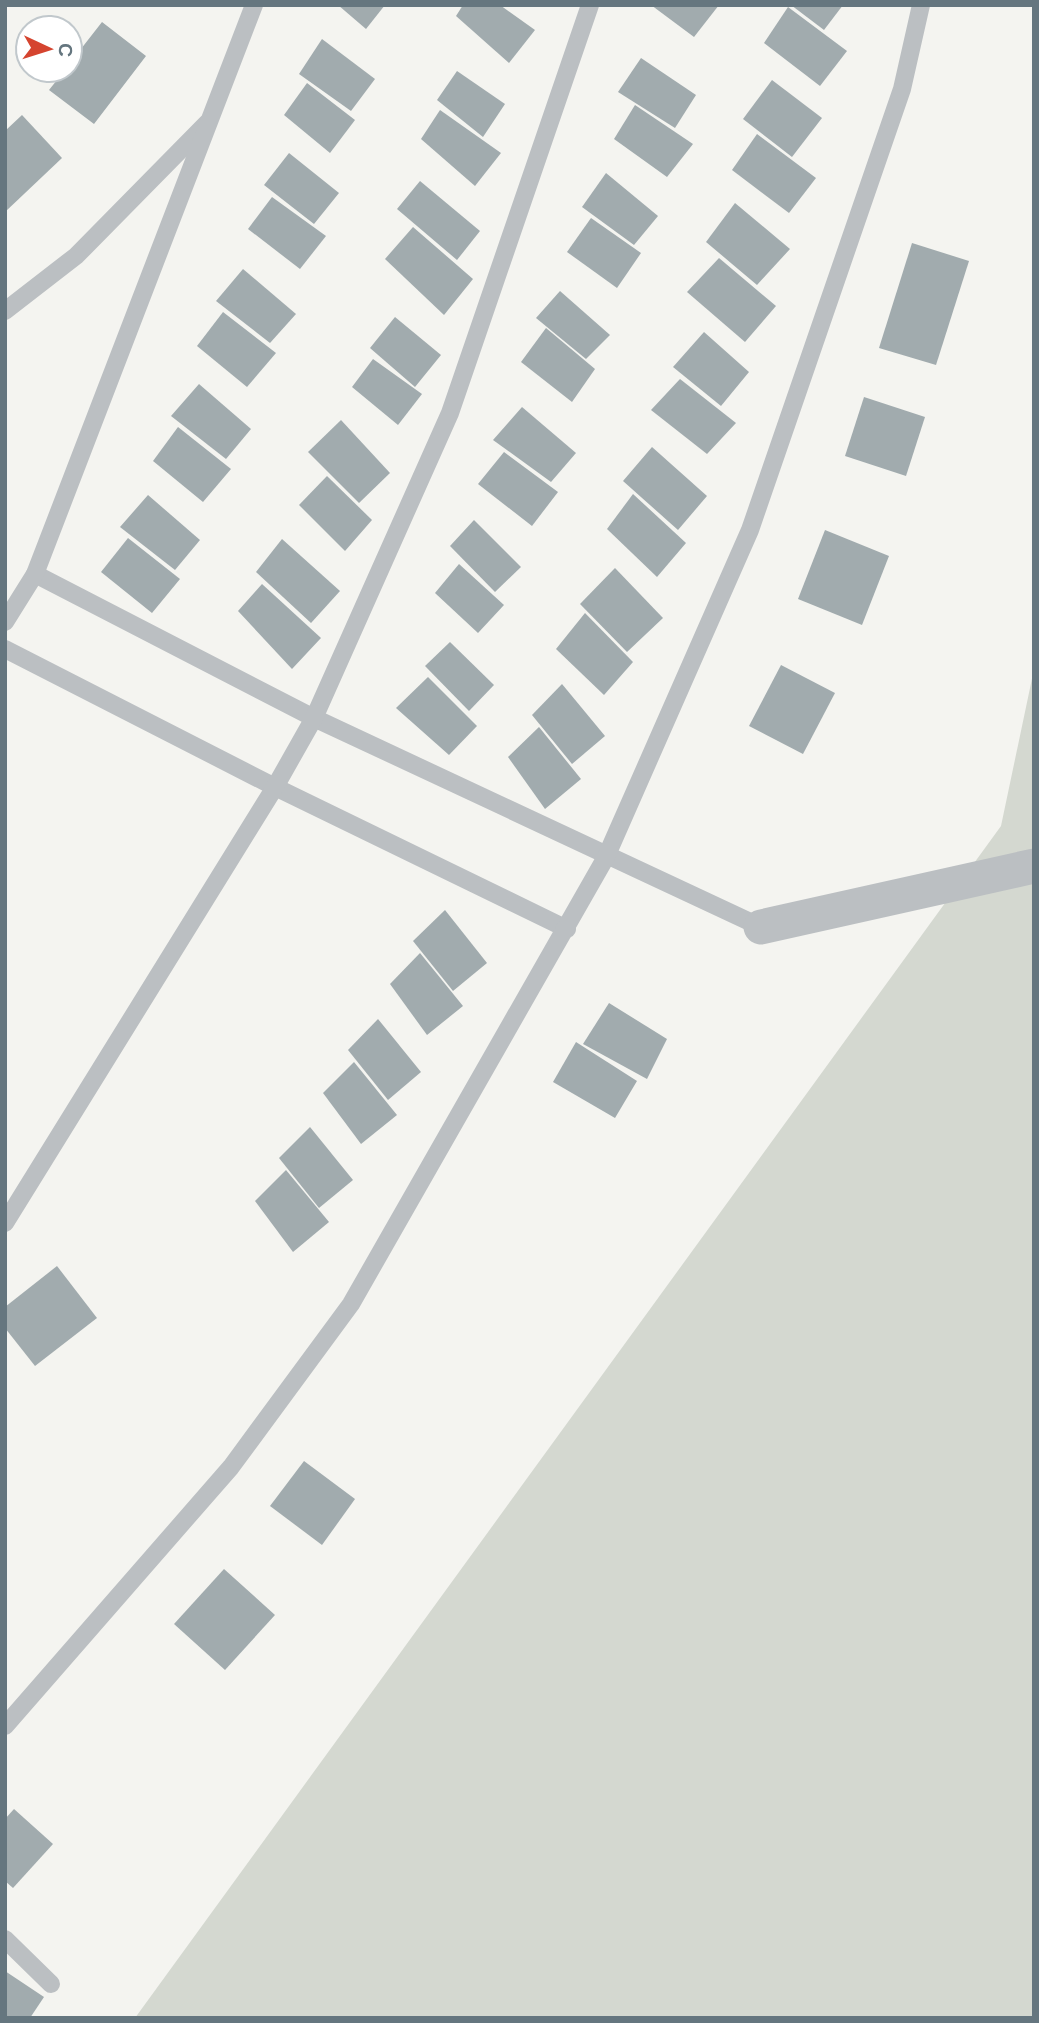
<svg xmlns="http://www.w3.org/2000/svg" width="1039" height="2023" viewBox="0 0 1039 2023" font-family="Helvetica,sans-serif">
<rect width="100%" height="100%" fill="#f4f4f0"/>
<path fill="#d4d8d0" d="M1034 669V2018H135L1001 826Z"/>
<g fill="#a1abae">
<path d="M338 5H385L366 29Z"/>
<path d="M463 5H500L535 30 509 63 456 16Z"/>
<path d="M651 5H719L694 37Z"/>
<path d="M791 5H843L824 30Z"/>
<path d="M788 7 847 51 820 86 764 43Z"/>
<path d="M102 22 146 56 94 124 49 90 65 70H70V63Z"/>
<path d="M322 39 375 79 351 111 299 74Z"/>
<path d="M641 58 696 95 675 128 618 92Z"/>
<path d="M457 71 505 104 483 137 437 100Z"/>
<path d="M772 80 822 118 792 157 743 119Z"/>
<path d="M307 83 355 120 330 153 284 115Z"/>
<path d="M635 105 693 144 667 177 614 139Z"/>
<path d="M440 110 501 153 475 186 421 139Z"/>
<path d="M22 115 62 158 5 212V131Z"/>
<path d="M757 134 816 178 789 213 732 170Z"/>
<path d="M289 153 339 193 314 224 264 185Z"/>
<path d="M606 173 658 216 634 245 582 207Z"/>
<path d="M420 181 480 231 457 260 397 209Z"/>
<path d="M272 197 326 236 300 269 248 229Z"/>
<path d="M735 203 790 249 757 285 706 242Z"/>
<path d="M591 218 641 253 617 288 567 252Z"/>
<path d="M413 227 473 279 444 315 385 259Z"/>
<path d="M912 243 969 261 936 365 879 348Z"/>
<path d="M719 258 776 306 745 342 687 292Z"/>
<path d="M243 269 296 314 270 343 216 301Z"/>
<path d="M560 291 610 335 586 359 536 318Z"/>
<path d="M223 312 276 353 247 387 197 346Z"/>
<path d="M395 317 441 355 415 387 370 348Z"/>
<path d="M546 328 595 369 572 402 521 362Z"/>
<path d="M704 332 749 372 721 406 673 367Z"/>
<path d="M373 359 422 394 398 425 352 387Z"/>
<path d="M680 379 736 423 707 454 651 410Z"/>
<path d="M199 384 251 429 226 459 171 416Z"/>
<path d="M864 397 925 417 906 476 845 456Z"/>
<path d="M522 407 576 453 551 482 493 440Z"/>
<path d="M341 420 390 473 359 503 308 452Z"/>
<path d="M178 427 231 469 203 502 153 461Z"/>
<path d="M652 447 707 496 678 530 623 481Z"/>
<path d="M504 452 558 492 532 526 478 484Z"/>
<path d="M327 476 372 520 345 551 299 505Z"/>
<path d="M633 494 686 543 657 577 607 529Z"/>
<path d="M148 495 200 540 175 570 120 527Z"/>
<path d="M474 520 521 567 495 592 450 546Z"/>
<path d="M825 530 889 556 862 625 798 599Z"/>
<path d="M128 538 180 579 152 613 101 572Z"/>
<path d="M282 539 340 591 311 623 256 572Z"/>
<path d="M459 564 504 605 478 633 435 593Z"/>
<path d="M615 568 663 618 627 652 580 604Z"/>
<path d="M262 584 321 638 292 669 238 611Z"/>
<path d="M585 613 633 662 604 695 556 649Z"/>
<path d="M450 642 494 685 469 711 425 666Z"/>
<path d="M781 665 835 693 803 754 749 726Z"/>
<path d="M428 677 477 726 449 755 396 708Z"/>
<path d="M562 684 605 736 572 764 532 715Z"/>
<path d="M539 727 581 779 545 809 508 757Z"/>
<path d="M445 910 487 963 453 991 413 941Z"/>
<path d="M420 953 463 1006 427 1035 390 984Z"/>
<path d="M609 1003 667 1039 647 1079 583 1044Z"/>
<path d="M378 1019 421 1072 388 1100 348 1050Z"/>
<path d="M576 1042 637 1081 615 1118 553 1082Z"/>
<path d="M354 1062 397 1115 361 1144 323 1093Z"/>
<path d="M310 1127 353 1180 319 1208 279 1158Z"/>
<path d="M286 1170 329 1222 293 1252 255 1201Z"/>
<path d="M57 1266 97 1318 35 1366 5 1328V1307Z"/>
<path d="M304 1461 355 1499 322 1545 270 1506Z"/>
<path d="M224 1569 275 1615 225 1670 174 1624Z"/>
<path d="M14 1809 53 1844 13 1888 5 1881V1819Z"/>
<path d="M5 1971 44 1997 30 2018H5Z"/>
</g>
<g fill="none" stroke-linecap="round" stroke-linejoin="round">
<g stroke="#bbbfc2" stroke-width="18">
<path d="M5 311 76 256 207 123"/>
<path d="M35 574 314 718 761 927"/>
<path d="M5 622 35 574 254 5"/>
<path d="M5 649 275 787 567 929"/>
<path d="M5 1223 275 787 314 718 450 413 590 5"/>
<path d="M5 1726 231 1467 351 1304 606 857 750 530 902 89 921 5"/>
<path d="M5 1939 51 1984"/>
</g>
<path stroke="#bbbfc2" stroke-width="35" d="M761 927 1034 866"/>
</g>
<rect width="1039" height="2023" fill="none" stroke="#65767f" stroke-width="14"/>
<g transform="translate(49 49) rotate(94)"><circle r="33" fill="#ffffff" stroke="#c1c8cc" stroke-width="2"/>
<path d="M0-5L12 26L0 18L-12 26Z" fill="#d5442f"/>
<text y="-10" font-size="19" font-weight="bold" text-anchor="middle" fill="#65767f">С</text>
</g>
</svg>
